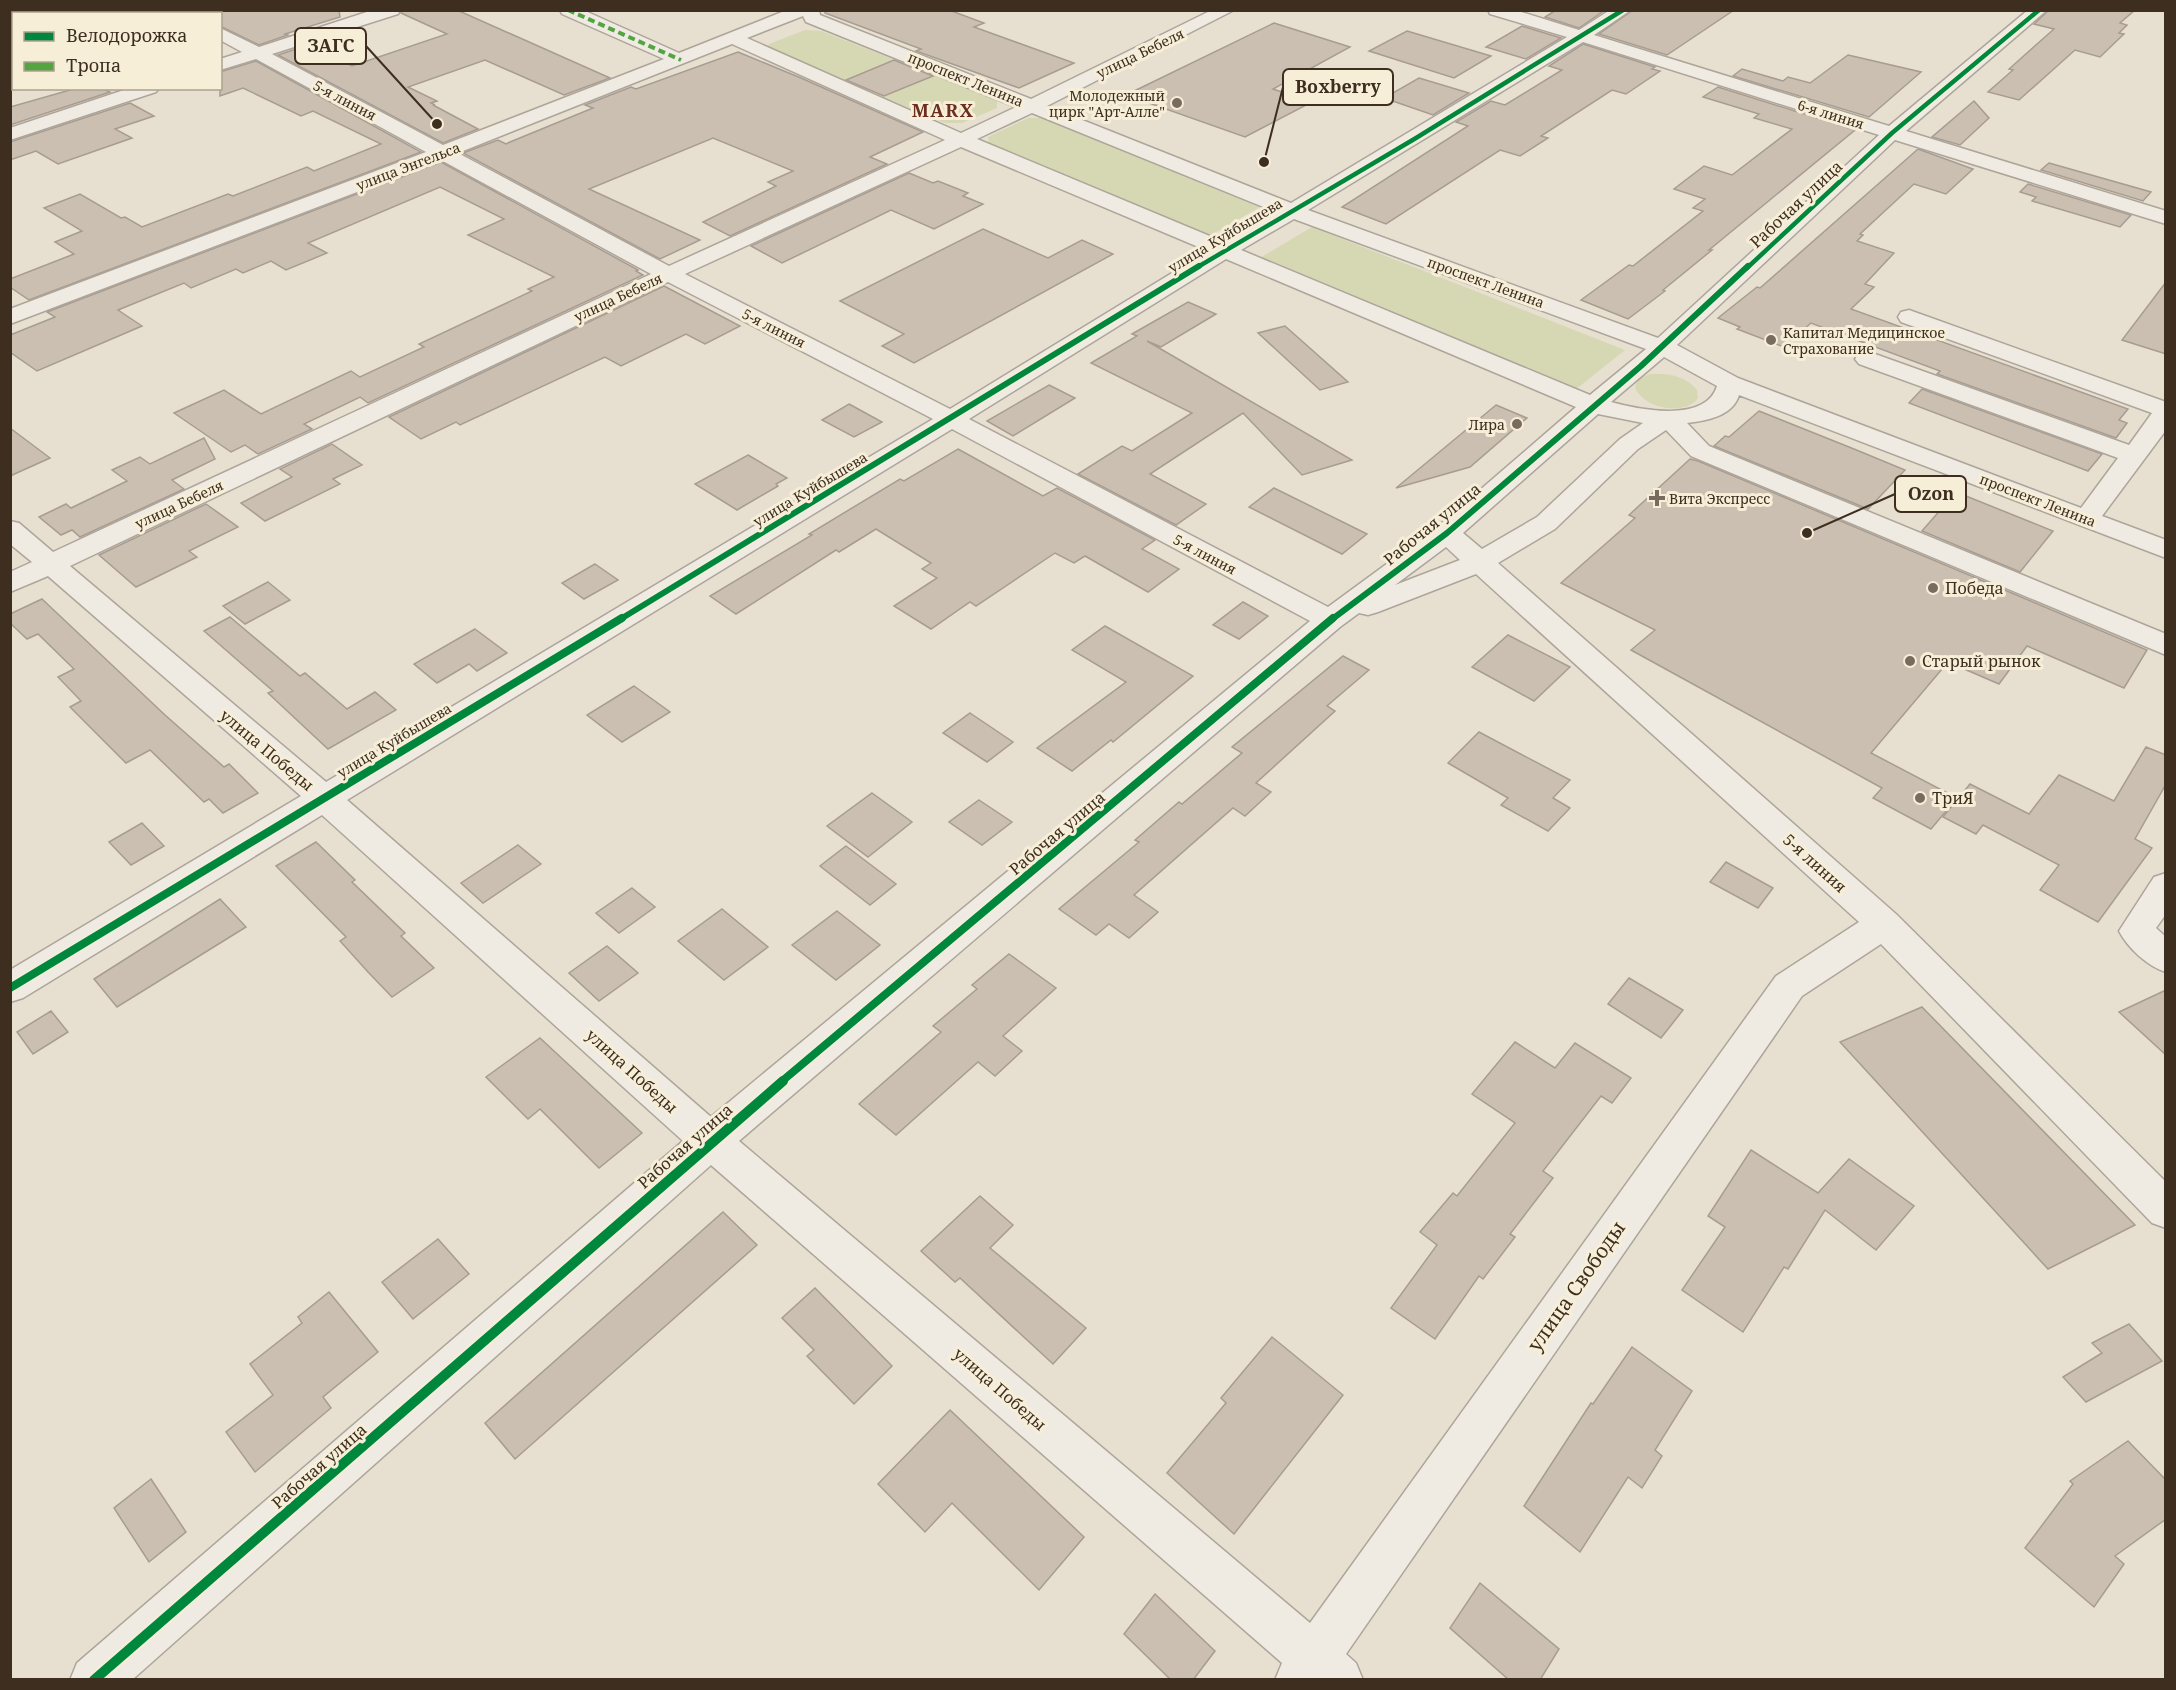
<svg xmlns="http://www.w3.org/2000/svg" width="2176" height="1690" viewBox="0 0 2176 1690" font-family="'Noto Serif',serif">
<rect width="100%" height="100%" fill="#e7e0d1"/>
<g fill="#d6d7b3">
<path d="M805 30 821 31 997 100V108L962 123H945L767 50 769 44Z"/>
<path d="M1028 118H1045L1265 204 1211 235 989 144 988 137Z"/>
<path d="M1312 227 1625 350 1575 390 1258 259Z"/>
<path d="M1650 374C1667 373 1686 376 1697 390L1698 398C1684 417 1642 408 1635 387L1638 379Z"/>
</g>
<g fill="#cbbfb2" stroke="#a89c90" stroke-width="1.5">
<path d="M220 10H339L340 17 285 34 288 35 259 45 220 26Z"/>
<path d="M402 10H457L610 78 564 95 485 60 408 87 437 101 431 103 435 105H433L478 129 443 143 278 55 308 45 352 66 447 34 401 13Z"/>
<path d="M825 10H949L984 23 974 27 1074 63 1019 88 916 51 921 49 825 13Z"/>
<path d="M1556 10H1605L1579 28 1545 17Z"/>
<path d="M1633 10H1734L1667 55 1599 34Z"/>
<path d="M2049 10H2135L2120 23 2127 25 2119 33 2124 34 2100 57 2075 50 2019 100 1988 92 2013 70 2009 69 2054 29 2034 24Z"/>
<path d="M1274 23 1350 47 1273 89 1312 102 1245 137 1126 95Z"/>
<path d="M1522 26 1561 38 1526 59 1486 47Z"/>
<path d="M1407 31 1491 56 1454 78 1369 51Z"/>
<path d="M1583 44 1655 67 1652 69 1660 71 1626 94 1612 90 1541 136 1548 138 1520 156 1500 150 1386 224 1342 207 1468 126 1456 122 1491 101 1505 105 1562 70 1549 66Z"/>
<path d="M738 52 801 78 923 132 870 157 887 164 730 236 703 222 776 186 768 182 793 171 713 138 589 189 700 240 660 259 463 153 498 140 506 144 510 142 593 108 585 105 631 87 636 89Z"/>
<path d="M1848 55 1921 72 1869 117 1733 76 1742 69 1783 81 1788 77 1810 83Z"/>
<path d="M894 60 933 76 884 96 846 80Z"/>
<path d="M256 61 421 152 29 300 10 287V279L74 254 55 242 82 231 44 208 80 194 121 218 125 217 142 227 228 194 233 196 307 167 314 171 381 144 313 111 301 116 243 88 220 96V72Z"/>
<path d="M1419 78 1469 93 1433 115 1384 98Z"/>
<path d="M1718 87 1855 130 1709 250H1712L1663 290 1665 291 1628 319 1581 300 1629 265 1633 266 1703 211 1693 208 1705 199 1674 189 1704 166 1732 175 1792 129 1754 118 1759 114 1703 97Z"/>
<path d="M77 88H102L110 92 10 125V107Z"/>
<path d="M1974 101 1989 118 1960 145 1932 137Z"/>
<path d="M130 103 154 116 115 129 132 138 58 164 36 151 10 160V142Z"/>
<path d="M1918 149 1973 169 1946 194 1914 184 1860 234 1863 235 1857 241 1894 253 1865 284 1874 287 1851 309 2128 409 2119 420 2127 423 2116 438 1937 374 1940 371 1811 323 1784 347 1737 329 1740 327 1718 318 1757 287 1760 288Z"/>
<path d="M441 162 638 270 636 271 643 275 368 403 360 397 304 424 312 429 258 454 245 445 231 452 174 413 224 390 261 414 351 371 360 377 424 347 419 344 532 291 528 289 554 277 468 235 504 219 440 187 308 243 327 253 286 270 271 261 243 273 236 269 191 288 184 283 118 310 142 326 37 371 10 352V335L55 317 47 312Z"/>
<path d="M2049 163 2151 192 2143 201 2041 170Z"/>
<path d="M909 173 933 183 938 181 968 193 963 196 983 204 934 229 891 210 782 263 751 246Z"/>
<path d="M2028 184 2131 215 2120 227 2032 201 2036 197 2020 192Z"/>
<path d="M983 229 1048 258 1082 240 1113 254 914 363 882 346 904 334 840 301Z"/>
<path d="M2166 282V354L2122 340Z"/>
<path d="M664 286 740 326 705 344 686 334 621 366 605 357 460 425 456 422 421 439 389 417Z"/>
<path d="M1188 302 1216 314 1161 347 1147 341 1352 460 1302 475 1243 413 1150 474 1206 504 1176 525 1078 474 1122 446 1132 451 1192 413 1091 363 1137 336 1132 334Z"/>
<path d="M1285 326 1348 382 1320 390 1258 333Z"/>
<path d="M1049 385 1075 398 1013 436 987 421Z"/>
<path d="M1922 389 2102 454 2088 471 1909 403Z"/>
<path d="M849 404 882 422 854 437 822 420Z"/>
<path d="M1496 405 1527 418 1470 467 1396 488Z"/>
<path d="M1759 411 1854 449 1905 470 1868 509 1714 446 1725 436 1729 437Z"/>
<path d="M10 428 50 458 10 476Z"/>
<path d="M204 438 215 459 172 480 184 489 80 537 72 530 61 535 39 517 66 504 71 508 127 481 112 470 140 457 150 464Z"/>
<path d="M332 444 362 465 333 479 340 484 265 521 241 503 292 477 280 469Z"/>
<path d="M958 449 1043 496 1057 488 1155 540 1142 549 1179 569 1148 592 1085 556 1074 563 1055 553 976 606 970 602 931 629 894 606 937 578 922 569 931 563 876 529 839 552 836 550 736 614 710 596 812 535 809 534 900 479 904 481Z"/>
<path d="M748 455 787 478 776 484 778 486 737 510 695 484Z"/>
<path d="M1690 459 1698 461 2147 650 2124 688 2027 646 1999 684 1948 662 1871 753 1957 798 1931 829 1873 798 1882 788 1631 650 1655 630 1561 583 1635 518 1629 515Z"/>
<path d="M1274 488 1367 534 1342 554 1249 507Z"/>
<path d="M1956 492 2053 531 2020 572 1922 531Z"/>
<path d="M206 504 238 527 189 551 197 557 136 587 99 555Z"/>
<path d="M595 564 618 580 584 599 562 583Z"/>
<path d="M268 582 290 600 245 624 223 606Z"/>
<path d="M42 599 165 715 224 767 229 764 258 793 223 813 209 799 204 802 150 750 126 763 70 707 81 701 58 677 74 669 38 634 27 639 10 623V614Z"/>
<path d="M1243 602 1268 616 1239 639 1213 625Z"/>
<path d="M230 617 300 676 305 673 347 709 375 692 396 710 328 749 268 693 273 691 204 631Z"/>
<path d="M1105 626 1193 676 1113 742 1111 740 1072 771 1037 748 1126 682 1072 650Z"/>
<path d="M475 629 507 653 477 671 469 664 437 683 414 664Z"/>
<path d="M1508 635 1570 667 1534 701 1472 667Z"/>
<path d="M1343 656 1369 670 1327 706 1335 711 1256 783 1271 792 1245 816 1233 808 1134 895 1158 912 1129 938 1109 924 1096 935 1059 909 1139 842 1135 840 1179 802 1182 804 1242 753 1232 747Z"/>
<path d="M634 686 670 712 622 742 587 715Z"/>
<path d="M970 713 1013 742 987 762 943 733Z"/>
<path d="M1479 732 1570 780 1553 798 1570 808 1548 831 1501 805 1508 798 1448 763Z"/>
<path d="M2146 747 2166 755V784L2135 839 2152 848 2098 922 2040 890 2059 865 1983 825 1976 834 1943 817 1970 784 2029 814 2059 775 2114 801Z"/>
<path d="M872 793 912 822 868 857 827 826Z"/>
<path d="M979 800 1012 822 982 845 949 822Z"/>
<path d="M142 823 164 846 131 865 109 842Z"/>
<path d="M316 842 355 880 352 882 405 933 401 936 434 968 392 997 368 972 340 941 346 937 276 866Z"/>
<path d="M518 845 541 864 483 903 461 883Z"/>
<path d="M846 846 896 884 870 905 820 866Z"/>
<path d="M1726 862 1773 888 1758 908 1710 882Z"/>
<path d="M632 888 655 907 619 933 596 913Z"/>
<path d="M220 899 246 927 117 1007 94 979Z"/>
<path d="M722 909 768 947 724 980 678 941Z"/>
<path d="M837 911 880 945 836 980 792 945Z"/>
<path d="M607 946 638 973 599 1001 569 973Z"/>
<path d="M1009 954 1056 988 1003 1036 1022 1051 995 1076 978 1062 896 1135 859 1104 941 1032 933 1026 977 989 972 985Z"/>
<path d="M1629 978 1683 1010 1661 1038 1608 1004Z"/>
<path d="M2166 990V1055L2119 1012Z"/>
<path d="M1922 1007 2135 1225 2048 1269 1840 1042Z"/>
<path d="M51 1011 68 1032 33 1054 17 1032Z"/>
<path d="M540 1038 642 1133 599 1168 540 1109 528 1119 486 1077Z"/>
<path d="M1515 1042 1555 1068 1575 1043 1631 1078 1612 1103 1601 1096 1543 1171 1553 1178 1510 1234 1515 1237 1483 1279 1479 1276 1435 1339 1391 1308 1437 1245 1420 1232 1453 1193 1457 1196 1515 1123 1472 1094Z"/>
<path d="M1751 1150 1818 1193 1849 1159 1914 1206 1876 1250 1825 1210 1788 1269 1784 1267 1743 1332 1682 1290 1725 1227 1708 1216Z"/>
<path d="M980 1196 1013 1225 990 1248 1086 1328 1053 1364 960 1278 955 1282 921 1251Z"/>
<path d="M723 1212 757 1245 515 1459 485 1423Z"/>
<path d="M438 1239 469 1274 413 1319 382 1282Z"/>
<path d="M815 1288 892 1366 854 1404 807 1356 814 1350 782 1318Z"/>
<path d="M329 1292 378 1352 323 1397 331 1408 255 1472 226 1432 273 1395 250 1364 302 1323 298 1317Z"/>
<path d="M2129 1324 2162 1361 2086 1402 2063 1377 2102 1353 2092 1343Z"/>
<path d="M1272 1337 1343 1395 1234 1534 1167 1473 1226 1403 1221 1398Z"/>
<path d="M1632 1347 1692 1391 1655 1450 1662 1456 1642 1488 1628 1477 1580 1552 1524 1506 1591 1403 1593 1404Z"/>
<path d="M950 1410 1084 1537 1039 1590 952 1503 925 1532 878 1484Z"/>
<path d="M2128 1441 2166 1480V1519L2115 1556 2124 1564 2094 1607 2025 1548 2073 1484 2070 1481Z"/>
<path d="M151 1479 186 1532 149 1562 114 1508Z"/>
<path d="M1480 1583 1559 1649 1540 1680H1509L1450 1628Z"/>
<path d="M1155 1594 1215 1651 1193 1680H1171L1124 1634Z"/>
</g>
<g fill="none" stroke-linecap="round" stroke-linejoin="round">
<defs>
<g id="minor">
<path d="M172 10H192L194 14H174Z"/>
<path d="M373 10H400L398 14 272 54 443 145 664 59 562 14 560 10H583L679 53 787 10H819L820 15 1031 99 1212 10H1234L1047 106 1291 203 1567 37 1490 14 1488 10H1515L1579 30 1610 10H1631L1594 35 1889 126 2028 10H2047L1906 131 2166 211V224L1895 140 1677 345 1738 378 2081 508 2118 458 1859 364 1855 359 1859 354 1867 352 1875 354 2129 445 2152 413 1901 322 1898 317 1901 312 1909 310 2166 402V430L2102 516 2166 540V558L1739 395C1733 416 1706 421 1687 423L1709 446 2166 634V655L1691 456 1666 430 1638 449 1555 529 1498 563 1896 914 2166 1182V1228L2152 1223 1881 944 1802 996 1346 1654 1356 1663 1363 1680H1275L1282 1663 711 1165 132 1680H70L77 1663 683 1141 322 815 23 998 10 1002V970L301 796 48 576 10 592V572L32 562 10 544V521L19 523 53 552 651 274 441 160 10 324V309L426 152 256 59 220 70V59L242 52 220 40V28L259 47ZM803 16 806 22 1016 107 961 133 747 38ZM1583 42 1879 135 1658 338 1308 210ZM732 44 945 140 669 266 458 153ZM1032 113 1276 212 1224 242 977 139ZM961 147 1208 251 950 409 685 274ZM1294 219 1646 349 1590 395 1241 250ZM1226 259 1576 407 1437 527 1328 607 969 419ZM668 282 933 419 326 782 70 566ZM1664 357 1717 386C1706 423 1640 410 1611 402ZM1598 414 1643 423 1620 439 1537 517 1482 549 1463 533ZM952 429 1310 621 711 1117 347 800ZM1446 547 1460 560 1395 585ZM1476 574 1859 922 1776 976 1310 1623 739 1141 1340 627 1359 613 1368 615 1378 612Z"/>
<path d="M130 88H159L156 92 10 140V128Z"/>
<path d="M2166 873V914L2156 928 2166 937V972C2147 966 2128 948 2119 931L2154 877Z"/>
</g>
</defs>
<use href="#minor" stroke="#ada599" stroke-width="3"/>
<use href="#minor" fill="#efebe3" fill-rule="evenodd"/>
<path stroke="#54a441" stroke-width="4" stroke-dasharray="7 4" stroke-linecap="butt" d="M568 10 681 60"/>
<defs>
<g id="cycleway-far3">
<path d="M1196 268 1416 138 1623 10"/>
<path d="M1747 268 1892 133 2039 10"/>
</g>
<g id="cycleway-far2">
<path d="M619 620 1199 266"/>
<path d="M1331 620 1447 533 1641 366 1748 266"/>
</g>
<g id="cycleway-far1">
<path d="M10 988 622 618"/>
<path d="M781 1082 1333 618"/>
</g>
<path id="cycleway" d="M94 1680 783 1081"/>
</defs>
<use href="#cycleway-far3" stroke="#f7eed8" stroke-width="7"/>
<use href="#cycleway-far2" stroke="#f7eed8" stroke-width="9"/>
<use href="#cycleway-far1" stroke="#f7eed8" stroke-width="11"/>
<use href="#cycleway" stroke="#f7eed8" stroke-width="14"/>
<use href="#cycleway-far3" stroke="#00873e" stroke-width="4.5"/>
<use href="#cycleway-far2" stroke="#00873e" stroke-width="6"/>
<use href="#cycleway-far1" stroke="#00873e" stroke-width="8"/>
<use href="#cycleway" stroke="#00873e" stroke-width="10"/>
</g>
<g fill="#786c5e" stroke="#f7eed8" stroke-width="2">
<circle cx="1177" cy="103" r="6"/>
<circle cx="1771" cy="340" r="6"/>
<circle cx="1517" cy="424" r="6"/>
<path d="M1654 489h6v6h6v6h-6v6h-6v-6h-6v-6h6z"/>
<circle cx="1933" cy="588" r="6"/>
<circle cx="1910" cy="661" r="6"/>
<circle cx="1920" cy="798" r="6"/>
</g>
<g text-anchor="middle" dominant-baseline="central" stroke-width="6" stroke-linejoin="round" paint-order="stroke">
<g font-size="14" fill="#3d2e20" stroke="#f7eed8">
<text transform="translate(1140 53) rotate(-26)">улица Бебеля</text>
<text transform="translate(966 79) rotate(22)">проспект Ленина</text>
<text transform="translate(345 100) rotate(28)">5-я линия</text>
<text transform="translate(1831 114) rotate(17)">6-я линия</text>
<text transform="translate(408 166) rotate(-21)">улица Энгельса</text>
<text transform="translate(1225 235) rotate(-31)">улица Куйбышева</text>
<text transform="translate(1486 282) rotate(20)">проспект Ленина</text>
<text transform="translate(618 297) rotate(-25)">улица Бебеля</text>
<text transform="translate(774 328) rotate(27)">5-я линия</text>
<text transform="translate(810 489) rotate(-31)">улица Куйбышева</text>
<text transform="translate(2038 500) rotate(21)">проспект Ленина</text>
<text transform="translate(179 504) rotate(-25)">улица Бебеля</text>
<text transform="translate(1205 554) rotate(28)">5-я линия</text>
<text transform="translate(394 740) rotate(-31)">улица Куйбышева</text>
</g>
<g font-size="14" fill="#3d2e20" stroke="#f7eed8" text-anchor="end">
<text x="1165" y="95">Молодежный<tspan x="1165" dy="16">цирк "Арт-Алле"</tspan></text>
<text x="1783" y="332" text-anchor="start">Капитал Медицинское<tspan x="1783" dy="16">Страхование</tspan></text>
<text x="1505" y="424">Лира</text>
<text x="1669" y="498" text-anchor="start">Вита Экспресс</text>
</g>
<g font-size="16" fill="#3d2e20" stroke="#f7eed8">
<text transform="translate(1796 204) rotate(-43)">Рабочая улица</text>
<text transform="translate(1432 524) rotate(-39)">Рабочая улица</text>
<text transform="translate(267 750) rotate(40)">улица Победы</text>
<text transform="translate(1057 833) rotate(-40)">Рабочая улица</text>
<text transform="translate(1815 863) rotate(42)">5-я линия</text>
<text transform="translate(632 1071) rotate(42)">улица Победы</text>
<text transform="translate(685 1146) rotate(-41)">Рабочая улица</text>
<text transform="translate(1000 1389) rotate(41)">улица Победы</text>
<text transform="translate(319 1466) rotate(-41)">Рабочая улица</text>
</g>
<g font-size="16" fill="#3d2e20" stroke="#f7eed8" text-anchor="start">
<text x="1945" y="588">Победа</text>
<text x="1922" y="661">Старый рынок</text>
<text x="1932" y="798">ТриЯ</text>
</g>
<g font-size="18" font-weight="bold" letter-spacing="1.5" fill="#6b2e1e" stroke="#f7eed8">
<text x="943" y="110">MARX</text>
</g>
<g font-size="20" fill="#3d2e20" stroke="#f7eed8">
<text transform="translate(1576 1286) rotate(-55)">улица Свободы</text>
</g>
</g>
<path fill="none" stroke="#3d2e20" stroke-width="2" d="M437 124L366 46M1264 162L1283 87M1807 533L1895 494"/>
<g fill="#3d2e20" stroke="#f7eed8" stroke-width="2">
<circle cx="437" cy="124" r="6"/>
<circle cx="1264" cy="162" r="6"/>
<circle cx="1807" cy="533" r="6"/>
</g>
<g fill="#f7eed8" stroke="#3d2e20" stroke-width="2">
<rect x="295" y="28" width="71" height="36" rx="6"/>
<rect x="1283" y="69" width="110" height="36" rx="6"/>
<rect x="1895" y="476" width="71" height="36" rx="6"/>
</g>
<g font-size="18" text-anchor="middle" font-weight="bold" fill="#3d2e20">
<text x="331" y="52">ЗАГС</text>
<text x="1338" y="93">Boxberry</text>
<text x="1931" y="500">Ozon</text>
</g>
<rect width="2176" height="1690" fill="none" stroke="#3d2e20" stroke-width="24"/>
<rect x="12" y="12" width="210" height="78" fill="#f7eed8" stroke="#ada18e" stroke-width="1.5"/>
<rect x="24" y="32" width="30" height="9" fill="#00873e" stroke="#ada18e" stroke-width="1.5"/>
<text x="66" y="42" font-size="18" fill="#3d2e20">Велодорожка</text>
<rect x="24" y="62" width="30" height="9" fill="#54a441" stroke="#ada18e" stroke-width="1.5"/>
<text x="66" y="72" font-size="18" fill="#3d2e20">Тропа</text>
</svg>
